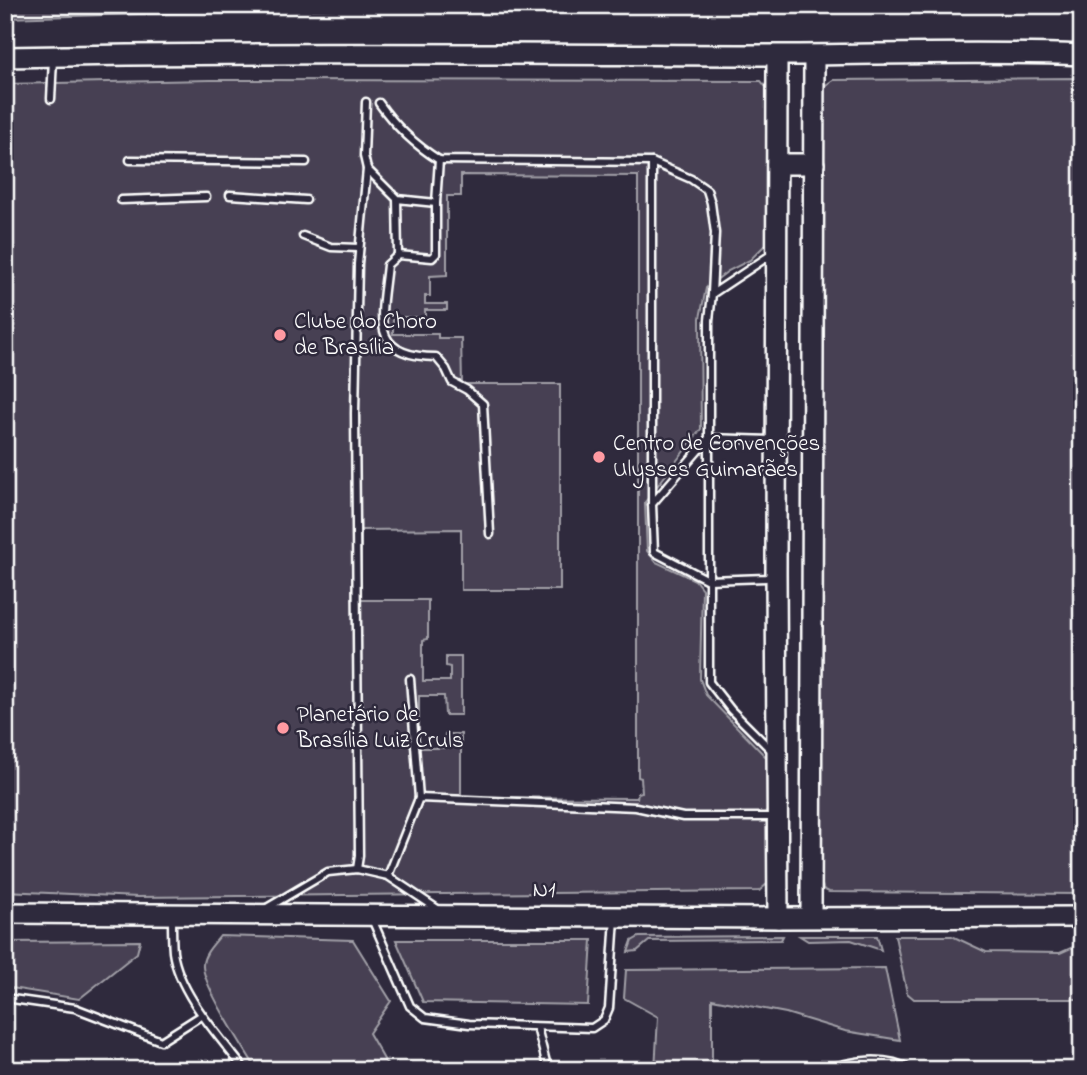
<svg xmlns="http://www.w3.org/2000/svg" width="1087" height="1075" viewBox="0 0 1087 1075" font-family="'Indie Flower',sans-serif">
<rect width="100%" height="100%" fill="#2f2a3d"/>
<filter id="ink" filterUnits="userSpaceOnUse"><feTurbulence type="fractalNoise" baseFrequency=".0143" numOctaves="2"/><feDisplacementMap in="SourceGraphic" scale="14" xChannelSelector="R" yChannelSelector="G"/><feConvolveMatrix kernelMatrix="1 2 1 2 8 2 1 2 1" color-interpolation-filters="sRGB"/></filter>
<g filter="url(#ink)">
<g fill="#464152" stroke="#a2a0a8" stroke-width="2" fill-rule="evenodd">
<path d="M5 5H440L5 18Z"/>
<path d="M1082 78V894L829 892 823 889 820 875 823 87 833 80Z"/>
<path d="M210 80 761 81 769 91V241L750 260 728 271 706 288 700 318 701 429 645 502 647 551 656 562 695 580 702 589 700 679 706 695 766 757 768 883 759 891 138 897 5 891V84ZM461 175 638 176V777L641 778 642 792 638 793 637 798 461 797V734H445L444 748H419V696H444L445 715H461V656H446V666L450 667V681H423V640L428 639V600H361V530L461 529V590H560V384H462L461 338H438V334H393V317H425V310H447V304H425V296H430V276L447 275V196H461Z"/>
<path d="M220 936 353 940 391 1001 369 1033 390 1070H257C245 1049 201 984 203 964 204 953 214 944 220 936Z"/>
<path d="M783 936 781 940 649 941 637 951 628 952 632 941 639 937Z"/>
<path d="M800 936H877L881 950 851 940 808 941Z"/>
<path d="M895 936H952L986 952 1060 953 1082 943V999H914L907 993Z"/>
<path d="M396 940H592L588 1005 423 1002Z"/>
<path d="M140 941 137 953 79 999 5 987V942Z"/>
<path d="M885 968 900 1040 845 1031 786 1013 712 999V1070H655L658 1017 624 998 626 970Z"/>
</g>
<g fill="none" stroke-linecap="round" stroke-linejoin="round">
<defs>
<g id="service">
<path d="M51 99 53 59"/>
<path d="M366 102 364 156 367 169 397 199 436 203V254L432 258 398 255 397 199"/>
<path d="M379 103C395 126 415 145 439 160L652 162 691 179 707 190 711 203 715 233 712 294"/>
<path d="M130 160 306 162"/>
<path d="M652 162V504"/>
<path d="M230 195 306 200"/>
<path d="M121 200 206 197"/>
<path d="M436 203 439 160"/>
<path d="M303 236 331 247 359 248"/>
<path d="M398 255 387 265C382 315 367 357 436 357L446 369 452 382 467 390 483 404 490 534"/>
<path d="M772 440 709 438 652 504 654 552 708 580 766 578 773 574"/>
<path d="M410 679 419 798"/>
<path d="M771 750 731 710 709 682V320L712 294 772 254"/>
<path d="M357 869 359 856 355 413 358 264 367 169"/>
<path d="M388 876 419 798 636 807 683 817H776"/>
<path d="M265 909 328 872 357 869 388 876 439 910"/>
<path d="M172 918C172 929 172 941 173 952 179 994 220 1037 245 1070"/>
<path d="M372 919 410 1006 425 1018 469 1024 592 1028 604 1020 609 1008 615 918"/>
<path d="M5 998 75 1008 161 1041 202 1015"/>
<path d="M537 1027 548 1070"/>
<path d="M823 1070C851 1061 885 1054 911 1070"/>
</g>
<g id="trunk">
<path d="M777 56 776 573 778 918"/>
<path d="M5 57C250 52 496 54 741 55 855 56 968 50 1082 55"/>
<path d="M777 164H814"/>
<path d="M5 913 778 918 1082 917"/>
<path d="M811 917 814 56"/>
</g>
</defs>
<use href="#service" stroke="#fff" stroke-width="11"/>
<use href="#trunk" stroke="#fff" stroke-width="24"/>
<use href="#service" stroke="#2f2a3d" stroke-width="6"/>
<use href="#trunk" stroke="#2f2a3d" stroke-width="19"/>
</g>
</g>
<g fill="#ff9aa2" stroke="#2f2a3d" stroke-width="2.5">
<circle cx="280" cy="335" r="7"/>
<circle cx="599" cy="457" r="7"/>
<circle cx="283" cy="728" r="7"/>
</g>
<g text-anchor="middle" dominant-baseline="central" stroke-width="5" stroke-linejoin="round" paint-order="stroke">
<g font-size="23" fill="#fff" stroke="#2f2a3d" text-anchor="start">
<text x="294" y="322">Clube do Choro<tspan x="294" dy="26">de Brasília</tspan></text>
<text x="613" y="444">Centro de Convenções<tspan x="613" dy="26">Ulysses Guimarães</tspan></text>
<text x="297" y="715">Planetário de<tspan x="297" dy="26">Brasília Luiz Cruls</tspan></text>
</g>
<g font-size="23" fill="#fff" stroke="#2f2a3d">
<text transform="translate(544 891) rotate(1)">N1</text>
</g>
</g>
<rect width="1087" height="1075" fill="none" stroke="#2f2a3d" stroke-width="28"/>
<rect x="14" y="14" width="1059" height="1047" fill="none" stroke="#fff" stroke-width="2.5" filter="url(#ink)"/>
</svg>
